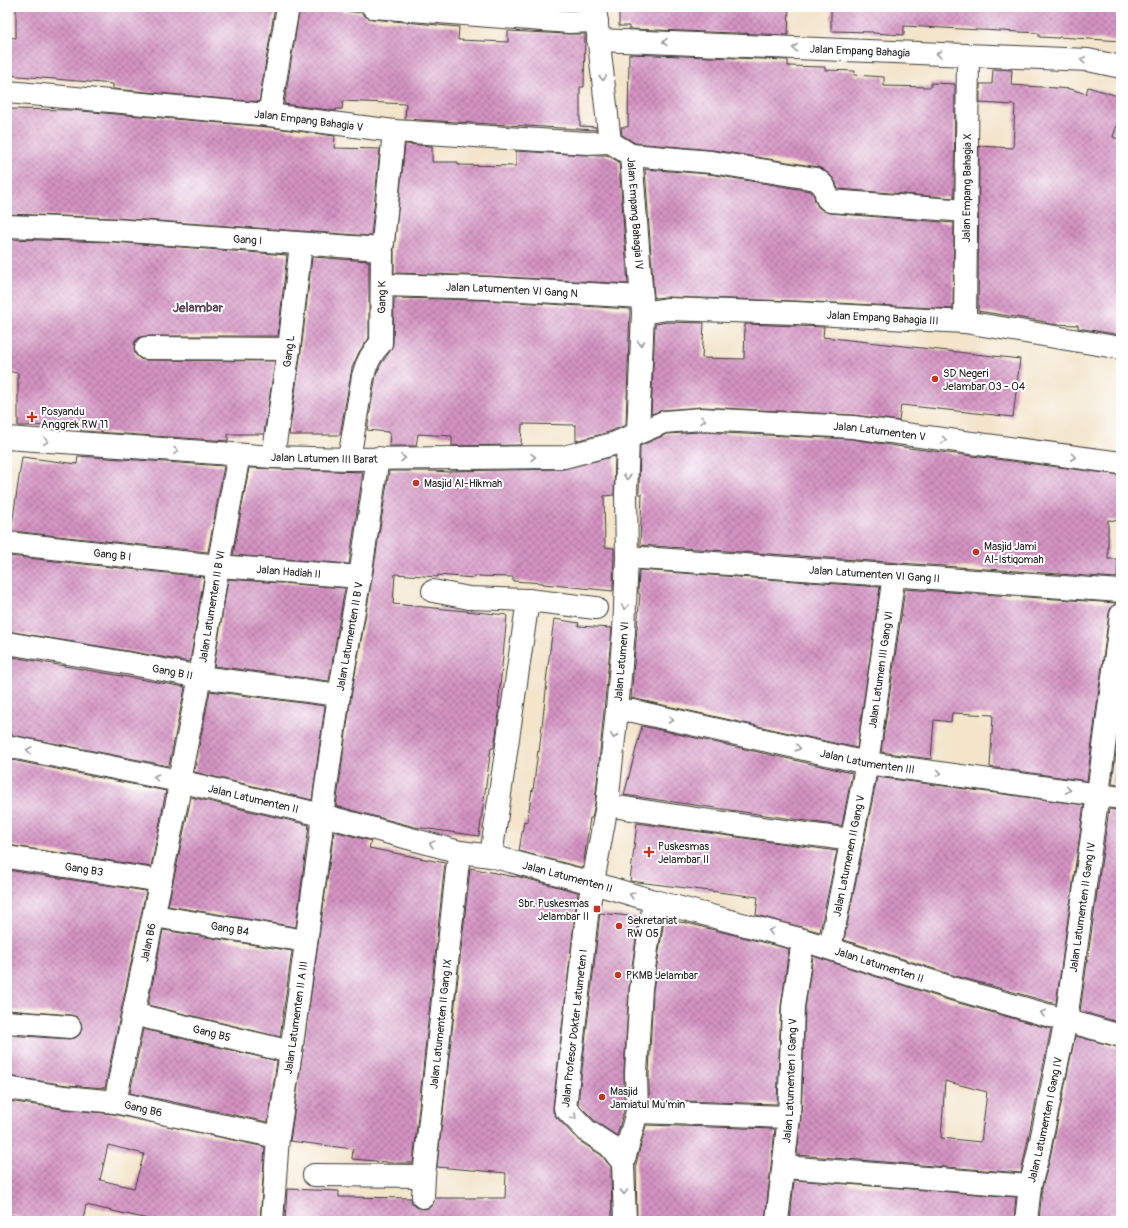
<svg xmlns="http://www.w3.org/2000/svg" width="1128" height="1228" viewBox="0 0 1128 1228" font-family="Pangolin,sans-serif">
<defs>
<pattern id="building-cross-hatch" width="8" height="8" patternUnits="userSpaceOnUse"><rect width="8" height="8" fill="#d493c2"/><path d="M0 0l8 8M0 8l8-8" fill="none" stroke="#ab779d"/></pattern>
</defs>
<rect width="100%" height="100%" fill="#fff"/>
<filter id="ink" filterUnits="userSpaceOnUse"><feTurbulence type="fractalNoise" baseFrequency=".025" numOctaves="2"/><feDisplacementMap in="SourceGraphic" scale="8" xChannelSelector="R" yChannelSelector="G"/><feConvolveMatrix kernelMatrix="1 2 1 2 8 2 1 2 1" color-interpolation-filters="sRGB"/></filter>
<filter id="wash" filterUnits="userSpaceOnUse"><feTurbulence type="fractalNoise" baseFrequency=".012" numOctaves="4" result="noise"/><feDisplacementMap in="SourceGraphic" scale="16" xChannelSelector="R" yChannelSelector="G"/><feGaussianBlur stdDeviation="0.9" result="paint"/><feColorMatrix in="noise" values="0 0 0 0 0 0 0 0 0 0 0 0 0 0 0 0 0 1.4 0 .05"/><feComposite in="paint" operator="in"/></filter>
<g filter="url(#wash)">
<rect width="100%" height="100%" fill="#f3e4ca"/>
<g id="blocks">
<g fill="url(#building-cross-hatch)" fill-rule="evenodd">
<path d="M16 7H275L259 102 113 89V84L7 75V37L16 38Z"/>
<path d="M300 7H336V10L362 13 366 17 372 19 459 27 458 40 508 42V31L568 34H585L584 87H580V126L596 127V130L405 119 406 104 343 101 342 109H336V111L284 104Z"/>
<path d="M619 7H789L788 35 629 29V26H619Z"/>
<path d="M831 7H1121V41L1059 37V38L1039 37V33L904 26V35L873 33V32L831 31Z"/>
<path d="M629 54 788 60V66L825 67V70L855 71 854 75 884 77V86L931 87V83L955 84 954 198 838 189 836 183 832 177 824 170 818 167 713 150 635 143 622 135 621 127H628Z"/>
<path d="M993 69 1012 70 1011 85 1071 89 1086 94 1088 87 1121 97V112L1113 137 1121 140V335L1078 328V325L1050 324 1046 323V322L978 311 979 146 1013 148 1015 105 980 103V84H992Z"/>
<path d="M7 109 70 110 268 127 335 136 334 148 380 149 371 236 115 218 7 214Z"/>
<path d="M405 144 432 146V162H458V165L516 166V151L586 155H607L619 162 628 284 488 276 394 273V249Z"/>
<path d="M645 169 709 174 810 191 813 193 815 201 818 207 822 210 829 213 954 223 953 309 796 301 667 297 654 298Z"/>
<path d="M7 239 113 242 287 255 278 336H146L140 337 135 341 134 348 135 354 140 359 146 360 275 361 264 434H228V441L81 431 82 425 18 426V373L7 371Z"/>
<path d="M312 257 369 261V338L359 352 352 368 340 435H289L301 351Z"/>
<path d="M394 298 486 300 630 309 626 425 609 432 576 441V425L522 424 521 445 452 446V436L418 434 416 446H389L390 433H388V432L367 430 376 375 381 364 390 351 393 344Z"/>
<path d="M668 322 704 323 702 358 744 359 745 324 824 327 823 337 1020 359 1013 417 901 405 899 421 854 415 702 407 663 410 651 414 655 324Z"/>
<path d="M701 432 852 439 909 448 1121 475V521L1108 520V559H1118L1117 578 640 545 642 494H639L640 446 667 434Z"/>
<path d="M78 456 224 466 208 552 11 531 22 457 77 464Z"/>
<path d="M615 456 614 495 604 496 605 547 614 548 613 591 543 584V583L513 581V577L474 576V578L438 575V577L395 574 393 604 507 615 498 707 500 708 494 748H491L479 836 415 827 336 806 351 697 372 579 389 471H433L450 472V471L564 469Z"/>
<path d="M249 468 363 472 349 564 233 555Z"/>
<path d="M8 556 204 577 190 662 134 652 7 631V568Z"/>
<path d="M639 570 880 587 857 748 631 698 640 594 638 593Z"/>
<path d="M228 579 345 588 329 681 214 666Z"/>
<path d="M905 589 1117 603 1111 607 1109 613 1087 781 990 767 993 715 952 713 951 722 934 720 931 759 881 752Z"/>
<path d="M554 619 579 623 578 626 612 628 595 803 592 818H590L583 868 519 851 524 821 527 822 532 790 533 791 538 751 539 752 547 682 546 681Z"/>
<path d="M7 656 185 687 169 766 7 734Z"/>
<path d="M210 691 325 706 312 800 194 772Z"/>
<path d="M1121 713V785L1112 784Z"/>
<path d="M642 726 852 773 842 826 624 795Z"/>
<path d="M7 759 166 791 151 867 7 845Z"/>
<path d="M877 777 1084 805 1056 1004 956 976 844 940Z"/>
<path d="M191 797 309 825 296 927 168 906Z"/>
<path d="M1109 809 1121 810V1023L1080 1011Z"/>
<path d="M637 823 837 851 820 932 756 915 758 897 630 881Z"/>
<path d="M334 831 371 841 369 848 445 863 413 1163H387V1162L352 1159 353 1149 290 1141Z"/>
<path d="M470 868 515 877 516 876 578 892 575 914 553 1107V1112L556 1117 578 1140 601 1155 611 1167 612 1221H285L287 1189 339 1191V1197L411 1198 412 1203 416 1207 423 1209 429 1208 433 1204 435 1198H505L506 1173 437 1167Z"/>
<path d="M7 870 146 891 105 1088 67 1085 7 1076V1035L69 1039 75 1038 80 1034 82 1028 81 1022 77 1017 71 1015 7 1010Z"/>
<path d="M600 913 639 917 629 988 624 1072V1110L617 1136 595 1121 578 1104Z"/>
<path d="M664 920 687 923 789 949 781 1006 777 1104 649 1100V1073L653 990Z"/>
<path d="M163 930 292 951 280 1037 148 1005Z"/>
<path d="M813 956 948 1000 1051 1029 1021 1173 797 1155 801 1118 805 1008ZM945 1081 987 1092 981 1142 941 1138Z"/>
<path d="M143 1029 277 1061 268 1122 130 1093Z"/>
<path d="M1075 1036 1121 1048V1221H1039L1042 1188 1050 1158Z"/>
<path d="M7 1101 63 1109 113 1114 265 1147 260 1221H157L86 1205 83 1221H33L7 1214ZM108 1145 144 1154 134 1188 100 1180Z"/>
<path d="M646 1125 775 1129 765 1221H637L636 1164Z"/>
<path d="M794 1180 1016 1197 1014 1221H928L876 1217V1221H790Z"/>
</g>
</g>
</g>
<g filter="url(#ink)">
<use href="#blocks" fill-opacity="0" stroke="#3c3a36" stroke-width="1"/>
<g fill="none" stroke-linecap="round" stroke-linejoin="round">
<defs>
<g id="minor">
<path d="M373 7 569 22 597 21"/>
<path id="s1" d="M595 7 610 142 631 155 643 313 638 432"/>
<path id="s2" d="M598 40 1088 60 1121 67"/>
<path id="s3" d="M7 92 269 115 394 131 587 143 610 142"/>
<path d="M269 115 288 7"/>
<path d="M631 155 711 162 816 179 824 186 827 198 830 201 967 211"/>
<path id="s4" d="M7 226 114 230 381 249"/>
<path id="s5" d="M382 285 487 288 642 297"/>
<path id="s6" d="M643 313 667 309 796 313 965 322 1121 348"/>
<path id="s7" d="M965 322 968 55"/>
<path d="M146 348 289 349"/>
<path id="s8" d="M7 438 273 457 349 459 564 457 613 444 664 422 701 419 853 427 1121 463"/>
<path id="s9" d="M273 457 289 349 301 244"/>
<path id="s10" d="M349 459 363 376C366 364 372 352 381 343L382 252 381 249 383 243 394 131"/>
<path id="s11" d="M7 543 218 566 360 577"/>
<path id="s12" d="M627 557 1121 591"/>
<path d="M433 591 469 598 528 600 596 608"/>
<path id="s13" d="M7 643 132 664 200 677 339 695"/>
<path id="s14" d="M617 710 633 711 867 763 1121 798"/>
<path id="s15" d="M7 746 179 781 322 815 460 852 491 856 603 886 654 901 803 940 952 988 1121 1036"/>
<path d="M607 805C688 819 770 829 852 840"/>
<path d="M491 856 528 600"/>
<path id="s16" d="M7 857 161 881"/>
<path id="s17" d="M154 916 306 941"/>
<path id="s18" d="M830 948 867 763 894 575"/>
<path id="s19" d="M133 1014 291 1052"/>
<path d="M7 1022 70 1027"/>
<path id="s20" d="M7 1088 65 1097 115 1102 167 1114 278 1137"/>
<path id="s21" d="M115 1102 178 797 179 781 200 677 218 566 239 455"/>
<path d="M637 1112 789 1117"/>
<path id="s22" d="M623 1163 610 1146 587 1131 565 1108 587 915 607 805 617 710 624 631 627 557 626 495 628 438"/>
<path d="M784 1167 1030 1186"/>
<path d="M314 1175 424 1176"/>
<path id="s23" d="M423 1197 424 1176 457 870 460 852"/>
<path id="s24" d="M272 1221 278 1137 291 1052 321 834 322 815 339 695 360 577 378 458"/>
<path d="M625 1221 623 1163 637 1112 636 1073 641 989 654 901"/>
<path id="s25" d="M777 1221 789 1117 793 1007 803 940"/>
<path id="s26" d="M1026 1221 1030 1186 1038 1155 1066 1020 1098 794 1121 615"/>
</g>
</defs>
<use href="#minor" stroke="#3c3a36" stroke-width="24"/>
<use href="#minor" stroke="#fff" stroke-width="22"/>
</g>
<defs><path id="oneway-chevron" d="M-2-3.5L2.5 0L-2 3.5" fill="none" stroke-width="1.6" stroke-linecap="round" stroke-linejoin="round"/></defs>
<g stroke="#999">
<use href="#oneway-chevron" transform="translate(665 42) rotate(-178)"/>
<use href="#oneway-chevron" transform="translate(795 48) rotate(-178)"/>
<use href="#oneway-chevron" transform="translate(939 54) rotate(-178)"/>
<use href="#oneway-chevron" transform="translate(1083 60) rotate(-176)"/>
<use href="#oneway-chevron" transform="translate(603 78) rotate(84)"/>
<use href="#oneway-chevron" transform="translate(641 343) rotate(92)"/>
<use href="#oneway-chevron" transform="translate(703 420) rotate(1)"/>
<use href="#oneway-chevron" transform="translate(944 440) rotate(7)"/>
<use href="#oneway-chevron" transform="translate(46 441) rotate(4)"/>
<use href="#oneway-chevron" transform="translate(176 451) rotate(4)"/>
<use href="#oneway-chevron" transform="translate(533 457) rotate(-1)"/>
<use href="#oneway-chevron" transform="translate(1073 457) rotate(7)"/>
<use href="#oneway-chevron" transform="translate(403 458) rotate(-1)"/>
<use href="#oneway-chevron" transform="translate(627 477) rotate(92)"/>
<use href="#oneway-chevron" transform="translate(625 607) rotate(92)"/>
<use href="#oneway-chevron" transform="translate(671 720) rotate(12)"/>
<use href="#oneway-chevron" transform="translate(614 736) rotate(96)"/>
<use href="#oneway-chevron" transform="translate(798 748) rotate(12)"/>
<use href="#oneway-chevron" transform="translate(29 750) rotate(-168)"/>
<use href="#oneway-chevron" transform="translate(939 773) rotate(8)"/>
<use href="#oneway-chevron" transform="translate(156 777) rotate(-168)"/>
<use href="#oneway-chevron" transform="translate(1068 790) rotate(8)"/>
<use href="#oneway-chevron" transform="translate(432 844) rotate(-165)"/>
<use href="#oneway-chevron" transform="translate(632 895) rotate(-163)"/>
<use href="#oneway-chevron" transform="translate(771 931) rotate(-165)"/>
<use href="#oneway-chevron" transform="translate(1043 1013) rotate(-164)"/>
<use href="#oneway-chevron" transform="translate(574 1117) rotate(45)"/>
<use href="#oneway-chevron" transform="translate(624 1192) rotate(88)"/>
</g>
</g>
<g fill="#c8321e" stroke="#fff" stroke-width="1.5">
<circle cx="935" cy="379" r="4"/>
<path d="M30 411h4v4h4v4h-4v4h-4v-4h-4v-4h4z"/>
<circle cx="416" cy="483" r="4"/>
<circle cx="976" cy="552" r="4"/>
<path d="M647 846h4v4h4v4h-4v4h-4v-4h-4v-4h4z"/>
<rect x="593" y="905" width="8" height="8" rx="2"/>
<circle cx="619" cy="926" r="4"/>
<circle cx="618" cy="975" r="4"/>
<circle cx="602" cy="1097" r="4"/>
</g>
<g text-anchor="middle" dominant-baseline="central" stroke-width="4" stroke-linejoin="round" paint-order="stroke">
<g font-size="11" fill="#1c1c1c" stroke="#fff">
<text stroke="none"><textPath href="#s2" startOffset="262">Jalan Empang Bahagia</textPath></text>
<text stroke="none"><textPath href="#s3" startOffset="303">Jalan Empang Bahagia V</textPath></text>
<text stroke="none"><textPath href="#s7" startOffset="134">Jalan Empang Bahagia X</textPath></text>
<text stroke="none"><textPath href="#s1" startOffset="219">Jalan Empang Bahagia IV</textPath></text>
<text stroke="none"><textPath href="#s4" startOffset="241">Gang I</textPath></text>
<text stroke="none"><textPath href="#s5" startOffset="130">Jalan Latumenten VI Gang N</textPath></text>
<text stroke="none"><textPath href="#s10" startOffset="168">Gang K</textPath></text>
<text stroke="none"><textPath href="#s6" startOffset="240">Jalan Empang Bahagia III</textPath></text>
<text stroke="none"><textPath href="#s9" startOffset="107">Gang L</textPath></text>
<text stroke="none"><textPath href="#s8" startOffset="880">Jalan Latumenten V</textPath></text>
<text stroke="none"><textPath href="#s8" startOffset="318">Jalan Latumen III Barat</textPath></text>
<text stroke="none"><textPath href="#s11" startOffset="106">Gang B I</textPath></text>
<text stroke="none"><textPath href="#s11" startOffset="283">Jalan Hadiah II</textPath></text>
<text stroke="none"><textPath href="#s12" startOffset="248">Jalan Latumenten VI Gang II</textPath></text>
<text stroke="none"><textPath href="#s21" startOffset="505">Jalan Latumenten II B VI</textPath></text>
<text stroke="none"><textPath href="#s24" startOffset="590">Jalan Latumenten II B V</textPath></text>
<text stroke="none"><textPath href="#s22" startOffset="531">Jalan Latumen VI</textPath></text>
<text stroke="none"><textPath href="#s18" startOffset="283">Jalan Latumen III Gang VI</textPath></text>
<text stroke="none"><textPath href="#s13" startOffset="168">Gang B II</textPath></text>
<text stroke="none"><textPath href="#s14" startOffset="256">Jalan Latumenten III</textPath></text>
<text stroke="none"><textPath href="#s15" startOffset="252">Jalan Latumenten II</textPath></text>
<text stroke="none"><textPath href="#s18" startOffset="94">Jalan Latumenen II Gang V</textPath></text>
<text stroke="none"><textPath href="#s16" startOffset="78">Gang B3</textPath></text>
<text stroke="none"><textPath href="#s15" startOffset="576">Jalan Latumenten II</textPath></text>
<text stroke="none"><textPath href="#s26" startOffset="319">Jalan Latumenten II Gang IV</textPath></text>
<text stroke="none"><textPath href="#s17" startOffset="77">Gang B4</textPath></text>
<text stroke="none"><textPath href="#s21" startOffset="163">Jalan B6</textPath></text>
<text stroke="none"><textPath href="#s15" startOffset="900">Jalan Latumenten II</textPath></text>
<text stroke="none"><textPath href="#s24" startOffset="205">Jalan Latumenten II A III</textPath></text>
<text stroke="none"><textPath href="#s23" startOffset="174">Jalan Latumenten II Gang IX</textPath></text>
<text stroke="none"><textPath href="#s22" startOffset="161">Jalan Profesor Dokter Latumeten I</textPath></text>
<text stroke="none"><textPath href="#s19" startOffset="81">Gang B5</textPath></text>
<text stroke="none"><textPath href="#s25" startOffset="141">Jalan Latumenten I Gang V</textPath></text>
<text stroke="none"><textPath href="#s20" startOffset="138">Gang B6</textPath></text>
<text stroke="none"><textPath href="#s26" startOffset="103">Jalan Latumenten I Gang IV</textPath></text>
</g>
<g font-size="11" fill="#1c1c1c" stroke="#fff" text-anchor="start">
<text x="943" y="373">SD Negeri<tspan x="943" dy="13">Jelambar 03 - 04</tspan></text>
<text x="41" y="411">Posyandu<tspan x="41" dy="13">Anggrek RW 11</tspan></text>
<text x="424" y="483">Masjid Al-Hikmah</text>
<text x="984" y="546">Masjid Jami<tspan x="984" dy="13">Al-Istiqomah</tspan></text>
<text x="658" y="846">Puskesmas<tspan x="658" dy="13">Jelambar II</tspan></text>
<text x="589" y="903" text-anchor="end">Sbr. Puskesmas<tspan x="589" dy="13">Jelambar II</tspan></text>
<text x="627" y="920">Sekretariat<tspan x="627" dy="13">RW 05</tspan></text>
<text x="626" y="975">PKMB Jelambar</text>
<text x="610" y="1091">Masjid<tspan x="610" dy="13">Jamiatul Mu'min</tspan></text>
</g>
<g font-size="13" font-weight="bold" fill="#5c4656" stroke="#fff">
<text x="198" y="308">Jelambar</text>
</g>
</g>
<rect width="1128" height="1228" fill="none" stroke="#fff" stroke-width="24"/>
</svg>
